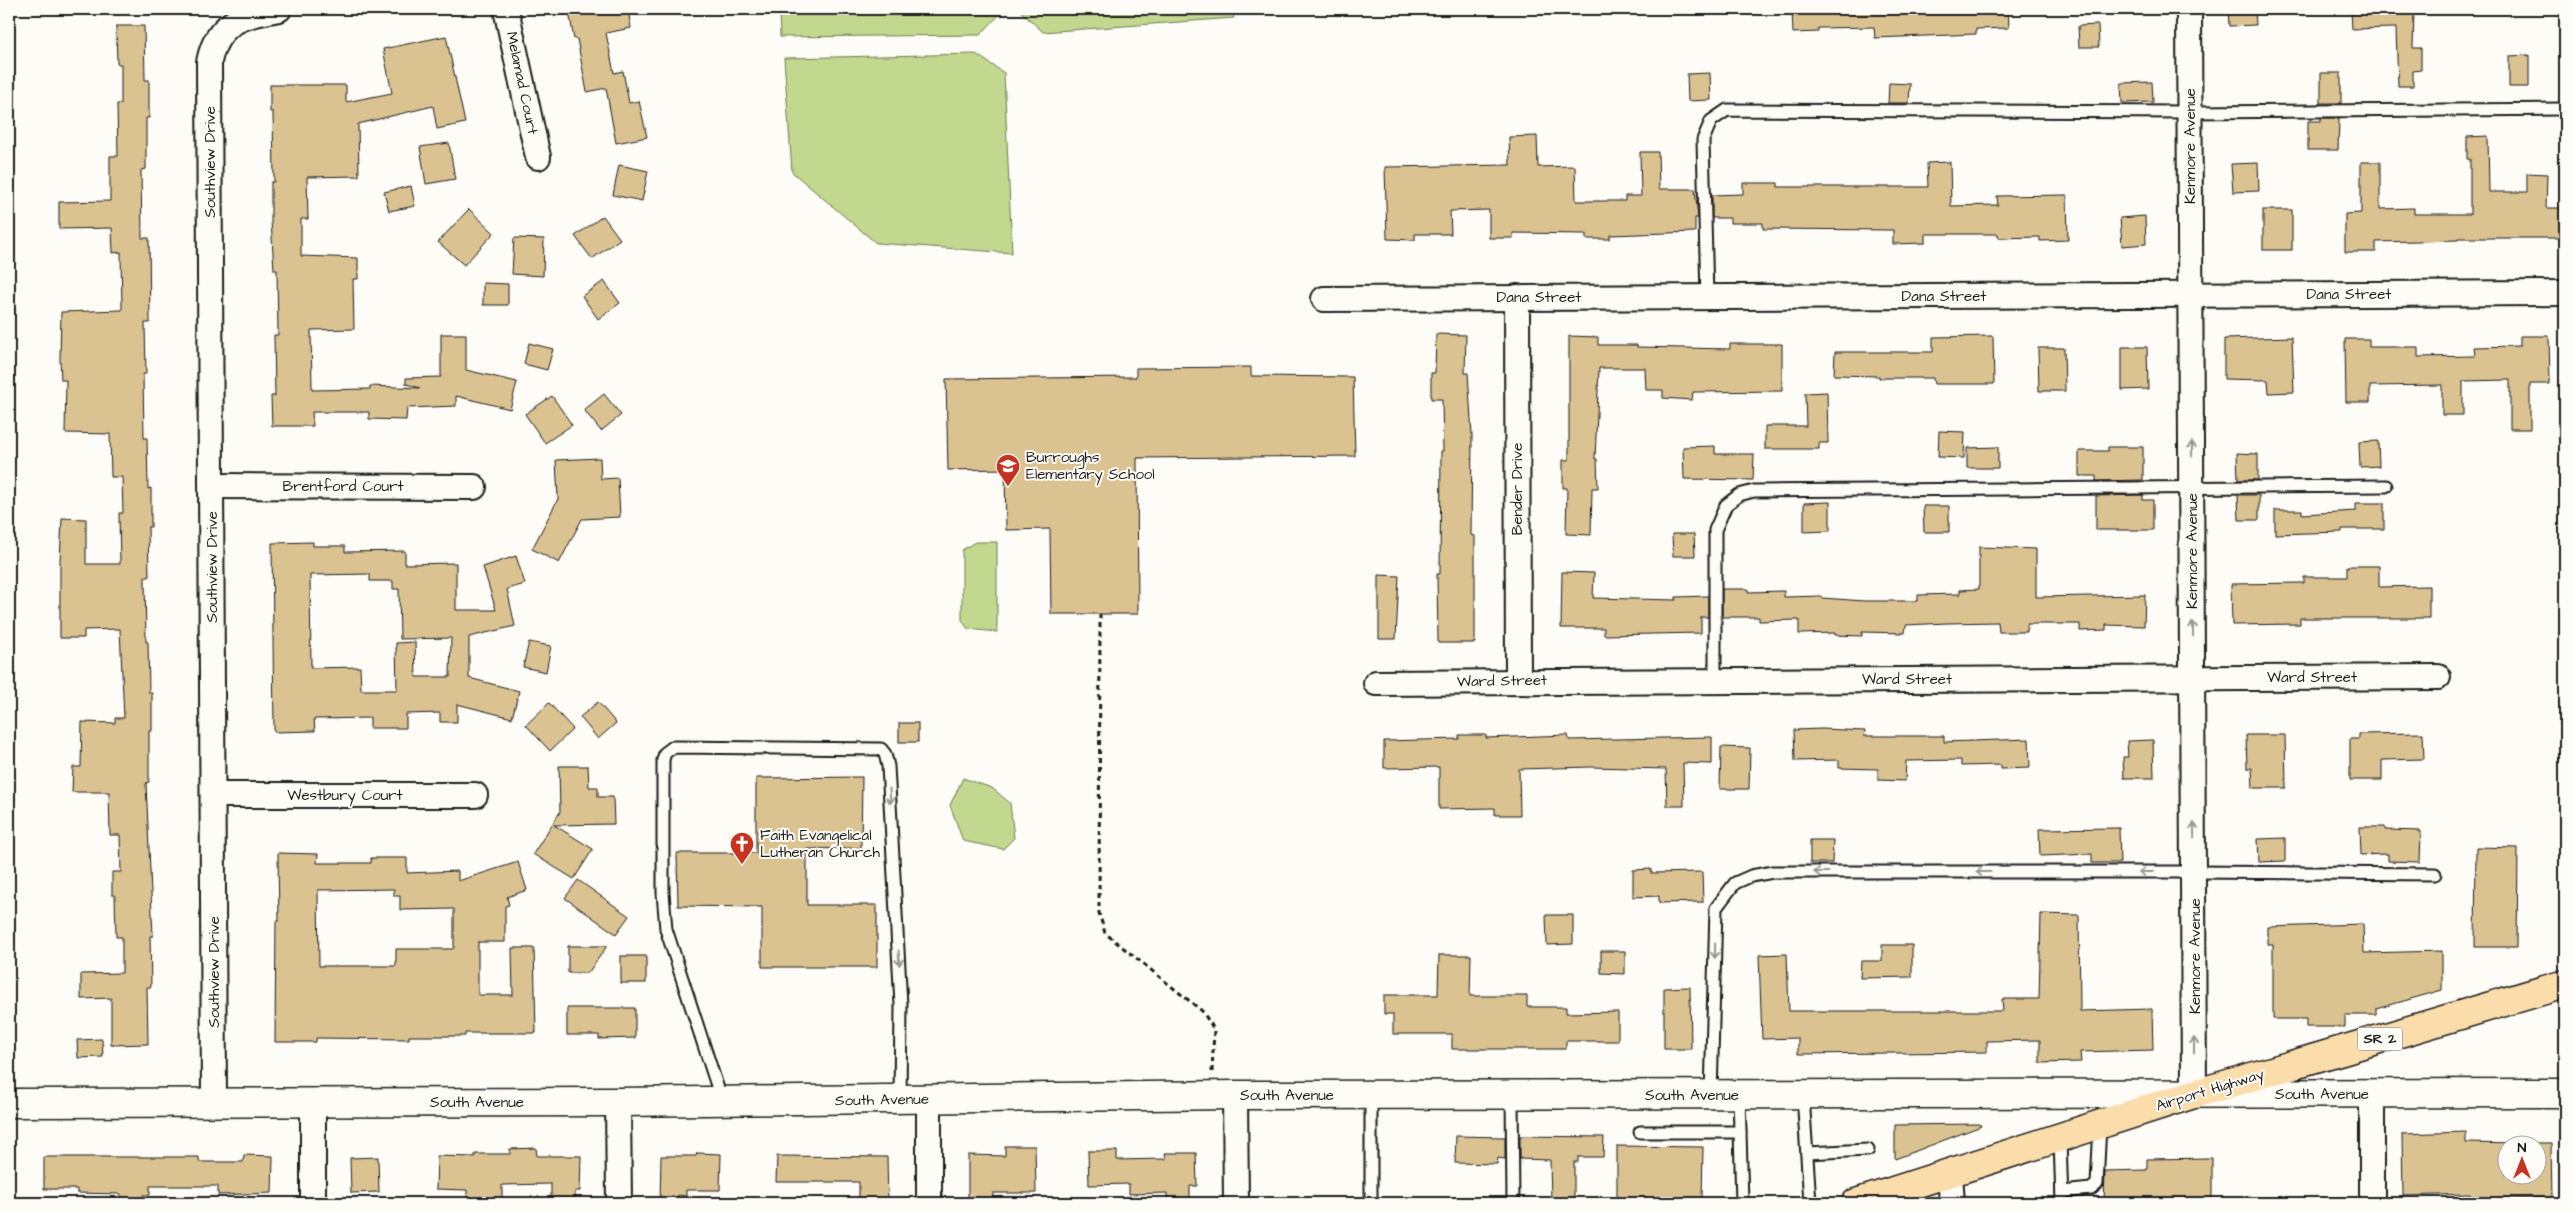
<svg xmlns="http://www.w3.org/2000/svg" width="2574" height="1212" viewBox="0 0 2574 1212" font-family="'Architects Daughter',sans-serif">
<rect width="100%" height="100%" fill="#fdfcf7"/>
<filter id="ink" filterUnits="userSpaceOnUse"><feTurbulence type="fractalNoise" baseFrequency=".02" numOctaves="2"/><feDisplacementMap in="SourceGraphic" scale="10" xChannelSelector="R" yChannelSelector="G"/><feConvolveMatrix kernelMatrix="1 2 1 2 8 2 1 2 1" color-interpolation-filters="sRGB"/></filter>
<g filter="url(#ink)">
<g fill="#c1d88e" stroke="#6e7a55">
<path d="M779 9H1004V10L980 35 780 37Z"/>
<path d="M1018 9H1233L1234 18 1043 32Z"/>
<path d="M976 54 1004 73 1012 253 876 243 792 172 784 58Z"/>
<path d="M975 542H997V632L968 629 962 620V550Z"/>
<path d="M963 778 992 788 1010 803 1014 838 1003 849 963 841 950 805Z"/>
</g>
<g fill="#dbc291" stroke="#1c1c1c" fill-rule="evenodd">
<path d="M584 9H628L631 28 606 33 614 73 623 71 629 103 639 101 647 137 616 143 606 88 587 92 577 39H574L569 12Z"/>
<path d="M1792 9H2008L2009 28 1976 29V34L1875 38 1874 27 1818 28V32L1793 33Z"/>
<path d="M2228 9H2255L2256 25 2229 26Z"/>
<path d="M2351 9H2414L2413 48H2421V70L2413 71V86H2398L2396 28 2352 29Z"/>
<path d="M2098 25 2099 47H2079L2078 26Z"/>
<path d="M116 26H144L145 80H149V118H146V169L141 170 142 238H149L150 323H145L146 374H143L144 438H147L148 489 151 488V527H148L149 577H145L146 642H148L149 693H152V731H149V782L146 783 153 936H150L151 987H147L148 1044 111 1045V998L81 999V974L122 973V937H116L115 895H112V872H121L120 835H110L109 792H72L73 767H81L82 722 115 723V718H124L120 629 84 630V638H60V561L62 518 86 519V564H120L119 513H123L122 477H111L110 434 65 433 66 380H61L60 359 61 312 122 310 121 252 113 253 112 228 59 229V202L110 201V156H118L117 104H121V64H117Z"/>
<path d="M446 36 465 123 437 129 433 106 358 124 359 176 307 177 308 219H301V256L358 258V279H353L354 329 311 330 312 390 370 389V386L420 388 406 384V378L441 377V334H466V370L517 382 510 409 456 396V406L407 408 406 420 369 419V412H312L313 426H272L271 396H275L274 335H278L277 270H274L271 220V182H274L273 112H270V85H346V102L392 93 383 49Z"/>
<path d="M2529 55V87H2509V56Z"/>
<path d="M1710 73 1711 100 1688 101 1687 74Z"/>
<rect x="2321" y="73" width="20" height="30"/>
<path d="M2152 82 2153 102 2122 103 2121 83Z"/>
<path d="M1889 83 1910 84 1909 103H1888Z"/>
<path d="M2321 118H2339L2338 150H2308V121H2321Z"/>
<path d="M1537 136 1538 167 1575 166 1576 201H1625V196H1641L1640 152H1658L1659 189H1695L1698 218H1695V232L1610 235V239H1586V234L1513 233V238H1489V210L1450 211 1451 234H1415V240L1387 239 1385 167 1510 165 1509 137Z"/>
<path d="M2488 136 2489 192H2527V173L2547 174 2546 208H2565V238H2458V240L2376 242V252H2345V214L2361 213V162H2380V209L2414 208V214H2470V159H2467V137Z"/>
<path d="M449 143 455 179 426 184 420 147Z"/>
<path d="M1950 162 1951 206 1998 205 1997 196 2067 195 2068 240 2040 241V237L1999 238 1998 234H1925V243L1893 244V230L1763 229V223H1730V218H1712V195L1743 194V183H1778V187H1928L1927 163Z"/>
<path d="M2258 163 2259 191 2233 192 2231 164Z"/>
<path d="M619 165 648 171 642 201 613 195Z"/>
<path d="M411 186 415 206 389 211 384 192Z"/>
<path d="M469 209 494 233 464 265 438 242Z"/>
<rect x="2263" y="210" width="29" height="40"/>
<path d="M603 216 620 239 592 259 575 236Z"/>
<path d="M2145 216 2146 244 2122 246 2120 218Z"/>
<path d="M514 238 544 239 543 276 512 274Z"/>
<path d="M604 281 620 303 598 319 582 296Z"/>
<path d="M483 283 508 284V305H483Z"/>
<path d="M1436 334 1466 335 1465 373H1468L1472 435 1471 535 1475 536V643H1438L1437 574H1440L1441 451H1443L1442 399H1431V373H1435Z"/>
<path d="M1569 336 1598 337V345H1637V347L1730 349V344H1782V391L1693 392 1692 400 1663 398V390H1646L1645 368H1599L1595 459H1597L1598 488H1592L1591 535 1566 534 1567 488H1563V460H1569Z"/>
<path d="M1993 336 1994 384H1934L1933 378H1879V376L1834 375 1835 352H1933V337Z"/>
<path d="M2520 336H2549L2550 384H2530V429H2510V380L2463 381V415H2442V385L2370 386V402H2346L2345 339H2369V347H2418V357L2475 356 2474 347 2520 346Z"/>
<path d="M2292 337 2294 392 2269 393 2268 380 2224 379V339Z"/>
<path d="M529 343 553 349 547 370 524 364Z"/>
<path d="M2122 347H2147L2148 389 2122 390Z"/>
<path d="M2038 348H2064L2065 391H2039Z"/>
<path d="M1251 367V376L1353 377 1355 456 1137 458 1138 614H1051L1050 529 1006 530 1005 469 948 470 946 379 1136 377V368Z"/>
<path d="M1827 392 1828 443H1819V449H1765V426H1806L1805 393Z"/>
<path d="M604 394 621 415 601 431 584 410Z"/>
<path d="M552 396 572 425 545 443 525 414Z"/>
<path d="M1939 431 1965 432 1964 458 1938 457Z"/>
<path d="M2378 441 2379 466 2360 467 2359 442Z"/>
<path d="M1715 446V454H1754L1753 480 1684 479 1683 447Z"/>
<path d="M1998 447V468H1967V448Z"/>
<path d="M2108 447H2143V480L2096 481V476H2079V451H2108Z"/>
<path d="M2237 453 2258 454V480H2238Z"/>
<path d="M600 458 601 479 618 478 620 517 582 519 559 563 532 549 558 499 556 460Z"/>
<path d="M2143 495V500H2153V530H2096V496Z"/>
<path d="M2238 495H2259V520H2239Z"/>
<path d="M1830 502V531L1804 532V503Z"/>
<path d="M2356 503H2384V529H2342V532L2275 534V510H2302V514L2356 511Z"/>
<path d="M1923 506H1949V532H1924Z"/>
<path d="M1672 534H1694L1695 556H1673Z"/>
<path d="M313 542V546H345V552L405 551V564L456 563V610H496L483 567 516 556 525 584 507 589 515 626 469 637V678L519 691 512 718 457 704V722H440V713L406 714V728H370V718L314 719 315 731 274 732 272 543ZM370 574V581H393V589H399L400 639 451 638 450 677H416L415 642 396 643 397 690H361L360 667 311 668 310 575Z"/>
<path d="M1979 547 2036 549V597L2145 595 2144 626 2106 625V630L2080 631V624H2027V632H1999L1998 622 1947 623 1906 625 1905 633 1862 632V636L1835 635V633L1799 634V620L1759 621V617H1722V589H1748V592L1784 591V597L1822 596V598L1864 601H1918V595L1960 594V590L1979 589Z"/>
<path d="M2347 566H2379V587L2429 586V618H2300V624L2232 625 2231 584 2304 583V577H2347Z"/>
<path d="M1562 572 1594 573 1593 598 1676 600V597L1708 596V617H1701V633L1604 635V628H1561Z"/>
<path d="M1379 575 1399 576 1396 639H1379Z"/>
<path d="M529 642 551 646 546 672 523 667Z"/>
<path d="M598 702 616 723 598 739 580 717Z"/>
<path d="M549 703 573 729 550 751 526 725Z"/>
<rect x="899" y="723" width="19" height="19"/>
<path d="M1822 729 1865 731 1864 736H1944V742L2029 739 2030 768 2001 769V765L1961 766V760L1906 761 1905 781 1878 780V769L1839 768V760L1795 761 1794 730Z"/>
<path d="M2423 733 2424 759 2382 760V780H2350V739H2359V734Z"/>
<path d="M1459 735H1486V738L1568 735 1569 740 1712 737V764L1683 763 1684 806H1667L1666 769 1591 767 1519 769 1520 815H1495V808L1439 809V767L1384 768V741L1459 739Z"/>
<path d="M2246 735H2285L2286 788H2253L2252 768H2247Z"/>
<path d="M2153 740 2154 778H2124L2123 757H2128L2127 741Z"/>
<path d="M1721 747 1750 748 1749 789H1720Z"/>
<path d="M559 766H588L589 787H598V797H613L614 824 554 825 593 849 574 879 533 854 560 812Z"/>
<path d="M862 777 861 848 807 849V905H877V967H762V907L678 906 677 853H756V778Z"/>
<path d="M2360 827H2385V830L2421 831 2420 862 2388 861V854L2361 855Z"/>
<path d="M2119 828 2120 863H2092V854L2040 856 2039 829Z"/>
<path d="M2285 838V861L2259 862 2258 839Z"/>
<path d="M1810 840H1833L1832 863H1810Z"/>
<path d="M2476 847 2518 848 2517 947H2475Z"/>
<path d="M278 853 318 854 317 863H371V858H407V873L458 871V881L518 862 527 890 507 897 509 905 505 906V942H478V995H513L512 948H534L536 1033H465V1036H409V1039L316 1038V1042H275L276 921H279ZM394 889V896H400V910L454 909V948L452 949H396V966H319L318 890Z"/>
<path d="M1651 869V873L1702 872 1703 902 1659 903V896L1633 897V870Z"/>
<path d="M578 880 629 916 616 934 565 898Z"/>
<path d="M2041 914 2079 915 2080 1011 2152 1009 2153 1050 2080 1052 2081 1062 2040 1063V1040L1987 1041V1052L1798 1054V1038L1762 1039 1759 955 1787 954 1789 1011H2003L2002 999H2039Z"/>
<path d="M1546 915H1573V944L1547 945Z"/>
<path d="M2363 924 2364 953 2442 951V990L2376 1009V1015H2345V1027H2306V1019H2273V944H2268V927Z"/>
<path d="M1882 945H1912V977L1860 978 1861 961H1882Z"/>
<path d="M568 946H607L588 973H568Z"/>
<path d="M1601 951H1625V974L1601 973Z"/>
<path d="M1439 955H1471L1470 996H1527V1007H1566V1013L1618 1012V1041H1566V1049H1452V1034H1393V1014H1384V995H1438Z"/>
<rect x="621" y="956" width="25" height="27"/>
<path d="M1690 987 1691 1049H1664V988Z"/>
<path d="M567 1008H635V1038L599 1039V1035H567Z"/>
<path d="M102 1039 103 1057 78 1058 77 1040Z"/>
<path d="M1980 1124 1981 1126 1895 1159V1125Z"/>
<path d="M2466 1132V1143L2518 1144H2506V1174H2536V1144L2523 1143H2551L2552 1198 2499 1199 2498 1203H2470V1194L2403 1196 2402 1134Z"/>
<path d="M1456 1136 1505 1137V1159L1498 1158 1497 1164 1455 1163Z"/>
<path d="M1520 1136 1604 1137 1603 1157H1578V1162H1574V1203H1551L1550 1160 1520 1159Z"/>
<path d="M1005 1146H1035L1036 1193H993V1200L968 1199V1155L1005 1156Z"/>
<path d="M1617 1146 1703 1147 1702 1199 1617 1198Z"/>
<path d="M536 1148 537 1156H581L580 1191H575V1203H551V1184L502 1185V1198H467V1190L436 1189 437 1156 475 1157V1154H510V1149Z"/>
<path d="M1088 1151H1117V1160L1166 1159 1165 1153H1196L1197 1186H1190V1203H1167V1193L1129 1194V1184L1089 1185Z"/>
<path d="M697 1153 721 1154 720 1190H686V1196L678 1195V1203H660L661 1156H696Z"/>
<path d="M244 1155 273 1156 272 1193 218 1195V1186H150V1195H143V1203H121V1194L77 1193V1189H44V1157H199V1162H243Z"/>
<path d="M777 1156 887 1157 888 1203H859V1182H776Z"/>
<path d="M378 1157 379 1192 351 1193 350 1158Z"/>
<path d="M2212 1158V1200L2104 1203 2105 1171 2147 1170V1159Z"/>
</g>
<g fill="none" stroke-linecap="round" stroke-linejoin="round">
<defs>
<g id="service">
<path d="M1707 297 1703 140 1711 121 1727 110 2190 112 2565 109"/>
<path d="M1715 680V530L1726 505 1739 495 1754 491 2386 486"/>
<path d="M1371 1095V1203"/>
<path d="M1512 1095 1513 1203"/>
<path d="M1711 1095 1716 908 1735 883 1751 876 1773 872H2195L2435 874"/>
<path d="M1739 1095 1742 1203"/>
<path d="M1803 1095 1810 1203"/>
<path d="M722 1101 666 929 663 893V760L665 753 673 747 881 749 885 754 888 766 901 1005 900 1100"/>
<path d="M1640 1132H1740"/>
<path d="M2060 1138 2062 1203"/>
<path d="M1807 1153 1868 1150"/>
<path d="M2062 1192 2091 1189 2097 1184 2100 1125"/>
</g>
<g id="minor">
<path d="M506 9 538 157"/>
<path d="M2189 9 2194 1094"/>
<path d="M1517 297 1518 680"/>
<path d="M1324 299 2565 293"/>
<path d="M212 486 474 487"/>
<path d="M1376 683 2438 677"/>
<path d="M214 795H475"/>
<path d="M2372 1094V1203"/>
<path d="M1235 1095 1236 1203"/>
<path d="M929 1099V1203"/>
<path d="M214 1101 209 62C217 21 242 16 279 9"/>
<path d="M313 1101V1203"/>
<path d="M618 1102 619 1203"/>
<path d="M1950 1174 1952 1203"/>
</g>
<path id="tertiary" d="M9 1103 618 1102 1235 1095 2565 1093"/>
<path id="primary" d="M1856 1203 2194 1094 2565 984"/>
</defs>
<use href="#service" stroke="#1c1c1c" stroke-width="15"/>
<use href="#minor" stroke="#1c1c1c" stroke-width="28"/>
<use href="#tertiary" stroke="#1c1c1c" stroke-width="31"/>
<use href="#primary" stroke="#1c1c1c" stroke-width="31"/>
<path stroke="#1c1c1c" stroke-width="3" stroke-dasharray="5 4" stroke-linecap="butt" d="M1100 614 1099 913 1105 933 1202 1011 1214 1029 1212 1072"/>
<use href="#service" stroke="#fdfcf7" stroke-width="11"/>
<use href="#minor" stroke="#fdfcf7" stroke-width="24"/>
<use href="#tertiary" stroke="#fdfcf7" stroke-width="28"/>
<use href="#primary" stroke="#fbddab" stroke-width="28"/>
</g>
<defs><path id="oneway-shaft" d="M-6 0H5M1.5-3L5.5 0L1.5 3" fill="none" stroke-width="1.6" stroke-linecap="round" stroke-linejoin="round" transform="scale(1.25)"/></defs>
<g stroke="#989794">
<use href="#oneway-shaft" transform="translate(2192 449) rotate(-91)"/>
<use href="#oneway-shaft" transform="translate(2193 629) rotate(-90)"/>
<use href="#oneway-shaft" transform="translate(890 796) rotate(86)"/>
<use href="#oneway-shaft" transform="translate(2194 830) rotate(-91)"/>
<use href="#oneway-shaft" transform="translate(1821 872) rotate(180)"/>
<use href="#oneway-shaft" transform="translate(1983 872) rotate(180)"/>
<use href="#oneway-shaft" transform="translate(2146 872) rotate(180)"/>
<use href="#oneway-shaft" transform="translate(1715 951) rotate(91)"/>
<use href="#oneway-shaft" transform="translate(899 958) rotate(87)"/>
<use href="#oneway-shaft" transform="translate(2194 1045) rotate(-90)"/>
</g>
</g>
<defs>
<symbol id="school-pin" viewBox="-11 -11 22 30"><path d="M0 17L-7.5 6A9.5 9.5 0 1 1 7.5 6Z" fill="#c8321e" stroke="#fdfcf7"/><path d="M0-5L7-2L0 1L-7-2ZM-4 1L0 2.5L4 1V4Q0 6-4 4Z" fill="#fff"/></symbol>
<symbol id="church-pin" viewBox="-11 -11 22 30"><path d="M0 17L-7.5 6A9.5 9.5 0 1 1 7.5 6Z" fill="#c8321e" stroke="#fdfcf7"/><path d="M-1.2-6h2.4v3.5h3.3v2.4h-3.3V6h-2.4V-.1h-3.3v-2.4h3.3Z" fill="#fff"/></symbol>
</defs>
<g fill-rule="evenodd">
<use href="#school-pin" x="994" y="452" width="28" height="38"/>
<use href="#church-pin" x="728" y="830" width="28" height="38"/>
</g>
<g text-anchor="middle" dominant-baseline="central" stroke-width="4" stroke-linejoin="round" paint-order="stroke">
<rect fill="#fdfcf7" stroke="#605f5e" stroke-width="1" x="2357.5" y="1027.5" width="45" height="23" rx="4"/>
<g font-size="14" font-weight="bold" fill="#1c1c1c">
<text x="2380" y="1039">SR 2</text>
</g>
<g font-size="15" fill="#1c1c1c" stroke="#fdfcf7">
<text transform="translate(522 83) rotate(78)">Melamad Court</text>
<text transform="translate(2190 146) rotate(-90)">Kenmore Avenue</text>
<text transform="translate(210 162) rotate(-90)">Southview Drive</text>
<text x="2349" y="294">Dana Street</text>
<text x="1944" y="296">Dana Street</text>
<text x="1539" y="297">Dana Street</text>
<text x="343" y="486">Brentford Court</text>
<text transform="translate(1517 489) rotate(-90)">Bender Drive</text>
<text transform="translate(2192 551) rotate(-90)">Kenmore Avenue</text>
<text transform="translate(212 567) rotate(-90)">Southview Drive</text>
<text x="2312" y="677">Ward Street</text>
<text x="1907" y="679">Ward Street</text>
<text transform="translate(1502 681) rotate(-1)">Ward Street</text>
<text x="345" y="795">Westbury Court</text>
<text transform="translate(2195 956) rotate(-90)">Kenmore Avenue</text>
<text transform="translate(214 972) rotate(-90)">Southview Drive</text>
<text transform="translate(2210 1090) rotate(-17)">Airport Highway</text>
<text x="2322" y="1094">South Avenue</text>
<text x="1287" y="1095">South Avenue</text>
<text x="1692" y="1095">South Avenue</text>
<text transform="translate(882 1100) rotate(-1)">South Avenue</text>
<text x="477" y="1102">South Avenue</text>
</g>
<g font-size="15" fill="#1c1c1c" stroke="#fdfcf7" text-anchor="start">
<text x="1026" y="457">Burroughs<tspan x="1026" dy="17">Elementary School</tspan></text>
<text x="760" y="835">Faith Evangelical<tspan x="760" dy="17">Lutheran Church</tspan></text>
</g>
</g>
<rect width="2574" height="1212" fill="none" stroke="#fdfcf7" stroke-width="30"/>
<rect x="15" y="15" width="2544" height="1182" fill="none" stroke="#1c1c1c" stroke-width="2" filter="url(#ink)"/>
<g transform="translate(2522 1160)"><circle r="24" fill="#fdfcf7" stroke="#a3a29f"/>
<path d="M0-4L9 19L0 12L-9 19Z" fill="#c8321e"/>
<text y="-8" font-size="14" font-weight="bold" text-anchor="middle" fill="#1c1c1c">N</text>
</g>
</svg>
